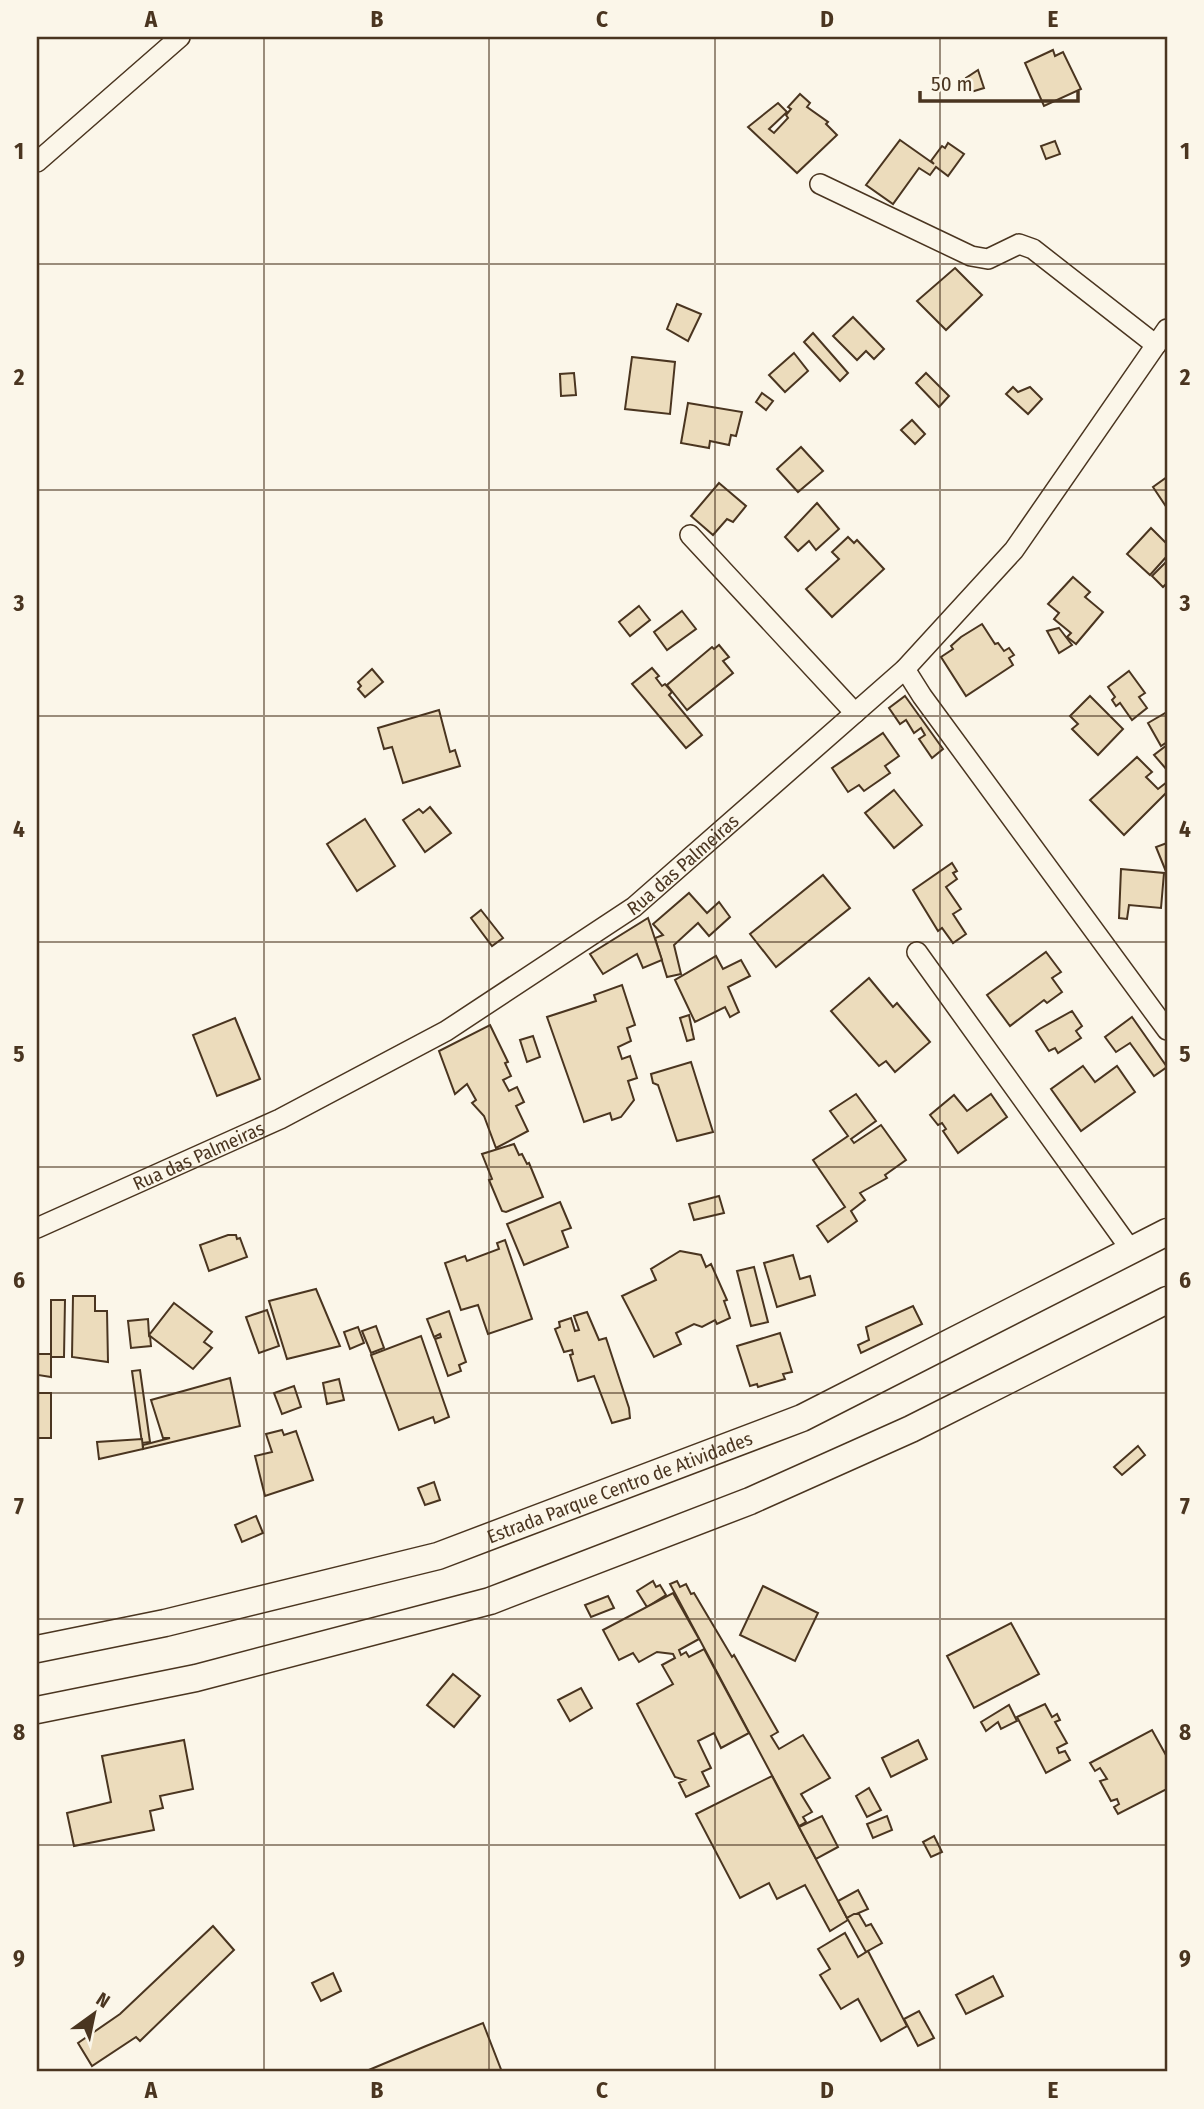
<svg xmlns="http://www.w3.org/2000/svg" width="1204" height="2109" viewBox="0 0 1204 2109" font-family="'Fira Sans Condensed',sans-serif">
<rect width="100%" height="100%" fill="#fbf6e9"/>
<g fill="#ecdcbc" stroke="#4a3520" stroke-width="2">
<path d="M1053 50 1055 56 1063 52 1081 89 1044 106 1025 63Z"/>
<path d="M978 70 984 88 971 92 966 78Z"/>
<path d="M800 94 810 103 807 107 828 122 826 124 837 135 797 173 748 127 778 103 787 112 769 129 774 133 788 118 786 115 791 109 788 107Z"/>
<path d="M900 140 934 164 931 161 942 146 945 148 948 143 964 154 948 176 936 167 930 175 919 168 893 204 866 185Z"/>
<path d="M1055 141 1060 154 1046 159 1041 146Z"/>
<path d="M955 268 982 295 946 330 917 301Z"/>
<path d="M677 304 701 314 688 341 667 329Z"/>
<path d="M853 317 884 349 874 359 866 351 857 360 833 336Z"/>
<path d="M813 333 848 373 840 381 804 342Z"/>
<path d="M794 353 808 371 785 392 769 375Z"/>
<path d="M632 357 675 362 670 414 625 409Z"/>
<path d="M574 373 576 395 561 396 560 374Z"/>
<path d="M926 373 949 396 939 407 916 383Z"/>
<path d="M1013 387 1018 392 1030 387 1042 399 1028 414 1006 394Z"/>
<path d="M762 393 773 401 766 410 756 402Z"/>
<path d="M688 403 742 412 736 436 731 435 729 445 710 441 709 448 681 443Z"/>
<path d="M912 420 925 434 915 444 901 430Z"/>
<path d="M801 447 823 471 798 492 777 469Z"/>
<path d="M1167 477V508L1153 487Z"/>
<path d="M719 483 746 506 733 522 727 519 713 535 691 516Z"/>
<path d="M817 503 839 529 816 550 809 541 798 551 785 537Z"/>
<path d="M1151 528 1167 544V556L1150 575 1127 554Z"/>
<path d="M848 537 854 543 857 540 884 569 832 617 806 589 839 559 832 552Z"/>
<path d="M1167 561V583L1163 587 1152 576Z"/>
<path d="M1073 577 1090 592 1085 597 1103 612 1076 644 1067 637 1071 633 1054 619 1059 613 1048 604Z"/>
<path d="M639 606 650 620 630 636 619 622Z"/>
<path d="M682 611 696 629 667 650 654 632Z"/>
<path d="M982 624 995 644 998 643 1004 651 1009 648 1014 655 1009 658 1013 665 966 696 941 657 953 649 951 646 961 637Z"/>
<path d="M1059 628 1072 645 1059 653 1047 631Z"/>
<path d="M719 645 729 657 723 661 733 673 687 710 667 685 712 647 714 649Z"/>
<path d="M652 668 659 676 656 678 662 686 665 684 672 692 669 695 702 735 686 748 632 684Z"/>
<path d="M372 669 383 682 365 697 358 689 361 686 358 682Z"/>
<path d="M1129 671 1145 693 1139 697 1147 708 1132 720 1120 703 1116 706 1112 700 1115 697 1108 687Z"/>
<path d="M905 696 943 749 932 758 919 739 925 735 921 728 914 733 906 720 900 724 889 708Z"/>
<path d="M1090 696 1123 729 1098 755 1072 729 1078 724 1070 716Z"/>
<path d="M439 710 450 752 455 750 460 766 403 783 392 747 384 749 378 728Z"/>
<path d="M1167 712V742L1161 746 1148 723Z"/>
<path d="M883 733 899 756 885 766 890 773 864 791 859 785 848 792 832 768Z"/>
<path d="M1167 745V770L1154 755Z"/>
<path d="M1137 757 1152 772 1146 777 1158 789 1167 782V792L1124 835 1090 800Z"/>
<path d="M894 790 922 825 894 848 865 813Z"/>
<path d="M430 807 451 833 425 852 403 820 419 809 423 813Z"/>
<path d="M365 819 395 866 357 891 327 844Z"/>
<path d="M1167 843V874L1156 847Z"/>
<path d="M952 863 957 871 953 873 957 879 946 887 961 909 953 914 966 934 953 943 942 928 938 931 913 890Z"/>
<path d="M1121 869 1164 873 1161 908 1129 905 1127 919 1119 918Z"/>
<path d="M823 875 850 908 776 967 750 934Z"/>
<path d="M689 893 707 913 719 902 730 917 709 936 698 923 674 945 681 974 667 977 655 938 663 935 653 924Z"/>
<path d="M481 910 503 938 492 946 471 918Z"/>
<path d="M648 918 662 960 643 968 637 954 603 974 590 954Z"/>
<path d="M1046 952 1061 972 1052 978 1062 992 1047 1003 1044 1000 1010 1026 987 995Z"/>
<path d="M716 956 723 969 741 960 750 976 728 987 739 1012 730 1017 725 1007 695 1022 675 980Z"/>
<path d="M869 978 893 1007 897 1003 930 1042 895 1072 886 1061 879 1066 831 1011Z"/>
<path d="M622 985 635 1025 627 1028 631 1041 618 1047 622 1059 630 1056 637 1078 628 1081 634 1100 621 1117 612 1120 610 1113 584 1122 547 1017 596 1001 594 995Z"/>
<path d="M1072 1011 1082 1026 1076 1031 1081 1038 1058 1053 1055 1048 1049 1051 1036 1031Z"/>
<path d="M689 1015 694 1039 687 1041 680 1018Z"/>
<path d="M1132 1017 1167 1067 1154 1076 1130 1043 1116 1052 1105 1037Z"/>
<path d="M235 1018 260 1079 217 1096 193 1035Z"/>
<path d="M490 1025 508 1062 505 1063 511 1076 503 1080 509 1091 517 1087 524 1102 516 1106 528 1131 496 1148 484 1116 472 1103 476 1100 467 1084 455 1094 439 1051Z"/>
<path d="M533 1036 540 1057 527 1062 520 1040Z"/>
<path d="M691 1062 713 1132 677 1141 658 1085 653 1083 651 1074Z"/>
<path d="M1083 1066 1095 1082 1117 1066 1135 1092 1081 1131 1051 1089Z"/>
<path d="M856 1094 876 1121 851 1139 854 1143 881 1125 906 1160 885 1175 887 1178 860 1193 865 1200 851 1211 857 1221 828 1242 817 1226 845 1207 813 1160 848 1136 830 1111Z"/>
<path d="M991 1094 1007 1117 958 1153 943 1131 946 1129 942 1123 938 1125 930 1115 954 1095 967 1111Z"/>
<path d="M514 1144 519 1155 522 1154 527 1164 529 1163 543 1197 506 1212 502 1211 489 1180 492 1179 482 1154Z"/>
<path d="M719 1196 724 1213 694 1220 689 1204Z"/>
<path d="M560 1202 571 1228 562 1231 568 1247 524 1265 507 1224Z"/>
<path d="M228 1235H236L237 1239 240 1238 247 1257 209 1271 200 1245Z"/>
<path d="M505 1240 532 1319 488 1334 478 1305 461 1310 445 1263 465 1256 467 1261 499 1249 497 1243Z"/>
<path d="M680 1251 701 1255 706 1267 711 1264 727 1300 724 1301 730 1318 717 1324 715 1320 702 1327 694 1324 676 1333 681 1344 654 1357 622 1296 656 1280 651 1269Z"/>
<path d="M793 1255 800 1279 810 1276 815 1295 777 1307 764 1263Z"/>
<path d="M754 1267 768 1322 751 1326 737 1271Z"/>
<path d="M316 1289 340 1346 287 1359 269 1301Z"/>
<path d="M73 1296H95V1311H107L108 1362 72 1357Z"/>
<path d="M51 1300H65L64 1357H51Z"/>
<path d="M174 1303 212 1332 204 1342 212 1348 193 1369 150 1336 151 1346 131 1348 128 1321 148 1319 149 1335Z"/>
<path d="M913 1306 922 1324 861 1353 858 1345 869 1340 866 1327Z"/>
<path d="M267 1310 279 1346 259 1353 246 1317Z"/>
<path d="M449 1311 466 1362 459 1365 461 1371 448 1376 435 1339 441 1337 440 1334 434 1337 427 1319Z"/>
<path d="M587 1312 599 1340 606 1338 629 1408 630 1418 612 1423 594 1376 578 1381 570 1355 573 1354 572 1350 564 1352 555 1329 560 1327 559 1322 571 1318 575 1331 579 1330 574 1316Z"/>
<path d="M376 1326 384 1348 371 1353 362 1331Z"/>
<path d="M358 1327 364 1343 350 1349 344 1332Z"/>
<path d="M780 1333 792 1372 783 1374 785 1379 758 1387 757 1384 750 1386 737 1346Z"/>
<path d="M421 1336 449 1417 435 1423 433 1417 399 1430 371 1355Z"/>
<path d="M38 1354H51V1377L38 1375Z"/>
<path d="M140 1370 150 1442 142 1443 132 1371Z"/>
<path d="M230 1378 240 1426 143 1449V1445L170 1438H163L151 1400Z"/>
<path d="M339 1379 344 1400 327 1404 323 1383Z"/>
<path d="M294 1386 301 1407 282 1414 274 1393Z"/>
<rect x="37" y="1393" width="14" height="45"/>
<path d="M282 1430 284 1435 296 1431 313 1480 265 1496 255 1456 272 1452 266 1434Z"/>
<path d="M142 1439 143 1449 99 1459 97 1442Z"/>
<path d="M1138 1446 1145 1455 1122 1475 1114 1467Z"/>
<path d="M434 1482 440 1500 425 1505 418 1488Z"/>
<path d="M256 1516 263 1533 242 1542 235 1525Z"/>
<path d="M653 1581 656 1587 660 1585 666 1595 647 1607 637 1591Z"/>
<path d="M677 1581 680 1587 686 1584 691 1594 694 1593 732 1657 734 1655 778 1732 771 1736 779 1749 803 1735 830 1778 801 1794 812 1812 803 1817 806 1822 799 1826 670 1584Z"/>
<path d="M763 1586 818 1613 795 1661 740 1635Z"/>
<path d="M673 1593 699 1639 679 1650 681 1655 686 1652 689 1657 704 1649 749 1733 721 1748 714 1733 698 1741 711 1768 702 1772 709 1786 686 1797 679 1783 685 1780 675 1777 637 1704 673 1684 662 1665 675 1658 673 1654 657 1652 639 1662 633 1653 619 1660 603 1630Z"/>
<path d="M608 1596 614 1608 591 1617 585 1605Z"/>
<path d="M1011 1623 1039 1674 974 1708 947 1656Z"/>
<path d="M453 1674 480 1696 454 1727 427 1705Z"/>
<path d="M581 1688 592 1708 570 1721 558 1700Z"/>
<path d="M1045 1704 1052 1717 1057 1714 1060 1720 1055 1722 1067 1743 1057 1748 1059 1753 1065 1751 1070 1760 1046 1773 1017 1717Z"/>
<path d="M1009 1705 1017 1721 1001 1729 998 1722 986 1731 981 1722Z"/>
<path d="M1152 1730 1167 1757V1789L1118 1814 1114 1807 1119 1804 1117 1799 1111 1801 1100 1781 1107 1779 1100 1768 1095 1771 1090 1763Z"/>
<path d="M184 1740 193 1789 160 1796 163 1808 150 1811 154 1830 74 1846 67 1813 111 1802 102 1756Z"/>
<path d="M918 1740 927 1759 891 1777 882 1758Z"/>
<path d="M772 1776 848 1920 830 1931 805 1885 777 1899 769 1883 740 1898 696 1814Z"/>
<path d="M869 1788 881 1810 867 1817 856 1796Z"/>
<path d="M822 1816 838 1847 816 1859 799 1827Z"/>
<path d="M887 1816 892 1830 873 1838 867 1824Z"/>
<path d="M934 1836 942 1852 931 1857 923 1842Z"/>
<path d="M858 1890 868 1909 847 1918 838 1901Z"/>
<path d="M854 1914H859L866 1926 871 1924 882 1943 866 1952 847 1918Z"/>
<path d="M213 1926 234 1950 140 2041 136 2037 92 2066 78 2043 120 2014Z"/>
<path d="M845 1933 858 1957 868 1951 907 2026 881 2041 858 1999 841 2009 820 1975 830 1969 818 1949Z"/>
<path d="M333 1973 341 1991 321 2001 312 1983Z"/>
<path d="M993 1976 1003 1996 966 2014 956 1995Z"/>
<path d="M919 2011 934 2038 918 2046 904 2019Z"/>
<path d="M483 2023 502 2072H364L426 2046Z"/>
</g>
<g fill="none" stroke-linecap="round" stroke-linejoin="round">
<defs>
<g id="minor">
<path d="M37 162 180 37"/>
<path d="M820 184 971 256 988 259 1019 244 1033 249 1156 345"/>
<path d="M690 535 855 713"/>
<path d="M905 669 922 696 1167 1030"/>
<path d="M917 952 1131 1250"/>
<path id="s1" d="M37 1228 280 1119 446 1031 634 907 905 669 1014 550 1167 329"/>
</g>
<g id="secondary">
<path id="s2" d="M37 1649 165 1623 438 1556 802 1418 1167 1232"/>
<path d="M37 1710 196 1678 490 1601 750 1501 911 1429 1167 1300"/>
</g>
</defs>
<use href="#minor" stroke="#4a3520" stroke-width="22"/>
<use href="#secondary" stroke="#4a3520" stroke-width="29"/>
<use href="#minor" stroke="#fbf6e9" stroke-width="19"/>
<use href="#secondary" stroke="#fbf6e9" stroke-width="26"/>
</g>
<path fill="none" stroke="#4a3520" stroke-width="2" stroke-opacity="0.55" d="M264 37V2072M489 37V2072M715 37V2072M940 37V2072M37 264H1167M37 490H1167M37 716H1167M37 942H1167M37 1167H1167M37 1393H1167M37 1619H1167M37 1845H1167"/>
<g text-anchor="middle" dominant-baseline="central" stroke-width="5" stroke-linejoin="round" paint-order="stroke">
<g font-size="19" fill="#4a3520" stroke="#fbf6e9">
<text stroke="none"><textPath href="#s1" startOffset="744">Rua das Palmeiras</textPath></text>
<text stroke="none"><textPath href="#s1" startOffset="177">Rua das Palmeiras</textPath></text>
<text stroke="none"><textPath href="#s2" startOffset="606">Estrada Parque Centro de Atividades</textPath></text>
</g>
</g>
<rect width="1204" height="2109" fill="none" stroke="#fbf6e9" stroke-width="77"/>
<g transform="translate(94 2014) rotate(33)" stroke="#fbf6e9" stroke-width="5" paint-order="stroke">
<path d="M0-5L12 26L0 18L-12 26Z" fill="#4a3520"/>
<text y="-10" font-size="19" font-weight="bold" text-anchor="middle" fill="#4a3520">N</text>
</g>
<path d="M920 91v10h158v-10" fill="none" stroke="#4a3520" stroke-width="3.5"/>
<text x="931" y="91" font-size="21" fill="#4a3520" stroke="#fbf6e9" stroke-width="5" paint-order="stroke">50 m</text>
<rect x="38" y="38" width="1128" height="2032" fill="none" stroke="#4a3520" stroke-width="2.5"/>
<g font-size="23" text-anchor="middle" font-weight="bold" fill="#4a3520">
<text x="151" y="27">A</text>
<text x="377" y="27">B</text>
<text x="602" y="27">C</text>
<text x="827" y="27">D</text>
<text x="1053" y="27">E</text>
<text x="19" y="159">1</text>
<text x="1185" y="159">1</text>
<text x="19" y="385">2</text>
<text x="1185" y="385">2</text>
<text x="19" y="611">3</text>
<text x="1185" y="611">3</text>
<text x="19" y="837">4</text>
<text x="1185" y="837">4</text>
<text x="19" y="1062">5</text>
<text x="1185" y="1062">5</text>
<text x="19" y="1288">6</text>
<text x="1185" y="1288">6</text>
<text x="19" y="1514">7</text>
<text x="1185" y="1514">7</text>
<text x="19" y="1740">8</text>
<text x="1185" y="1740">8</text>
<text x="19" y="1966">9</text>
<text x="1185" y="1966">9</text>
<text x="151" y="2098">A</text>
<text x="377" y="2098">B</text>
<text x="602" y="2098">C</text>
<text x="827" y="2098">D</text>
<text x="1053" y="2098">E</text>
</g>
</svg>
